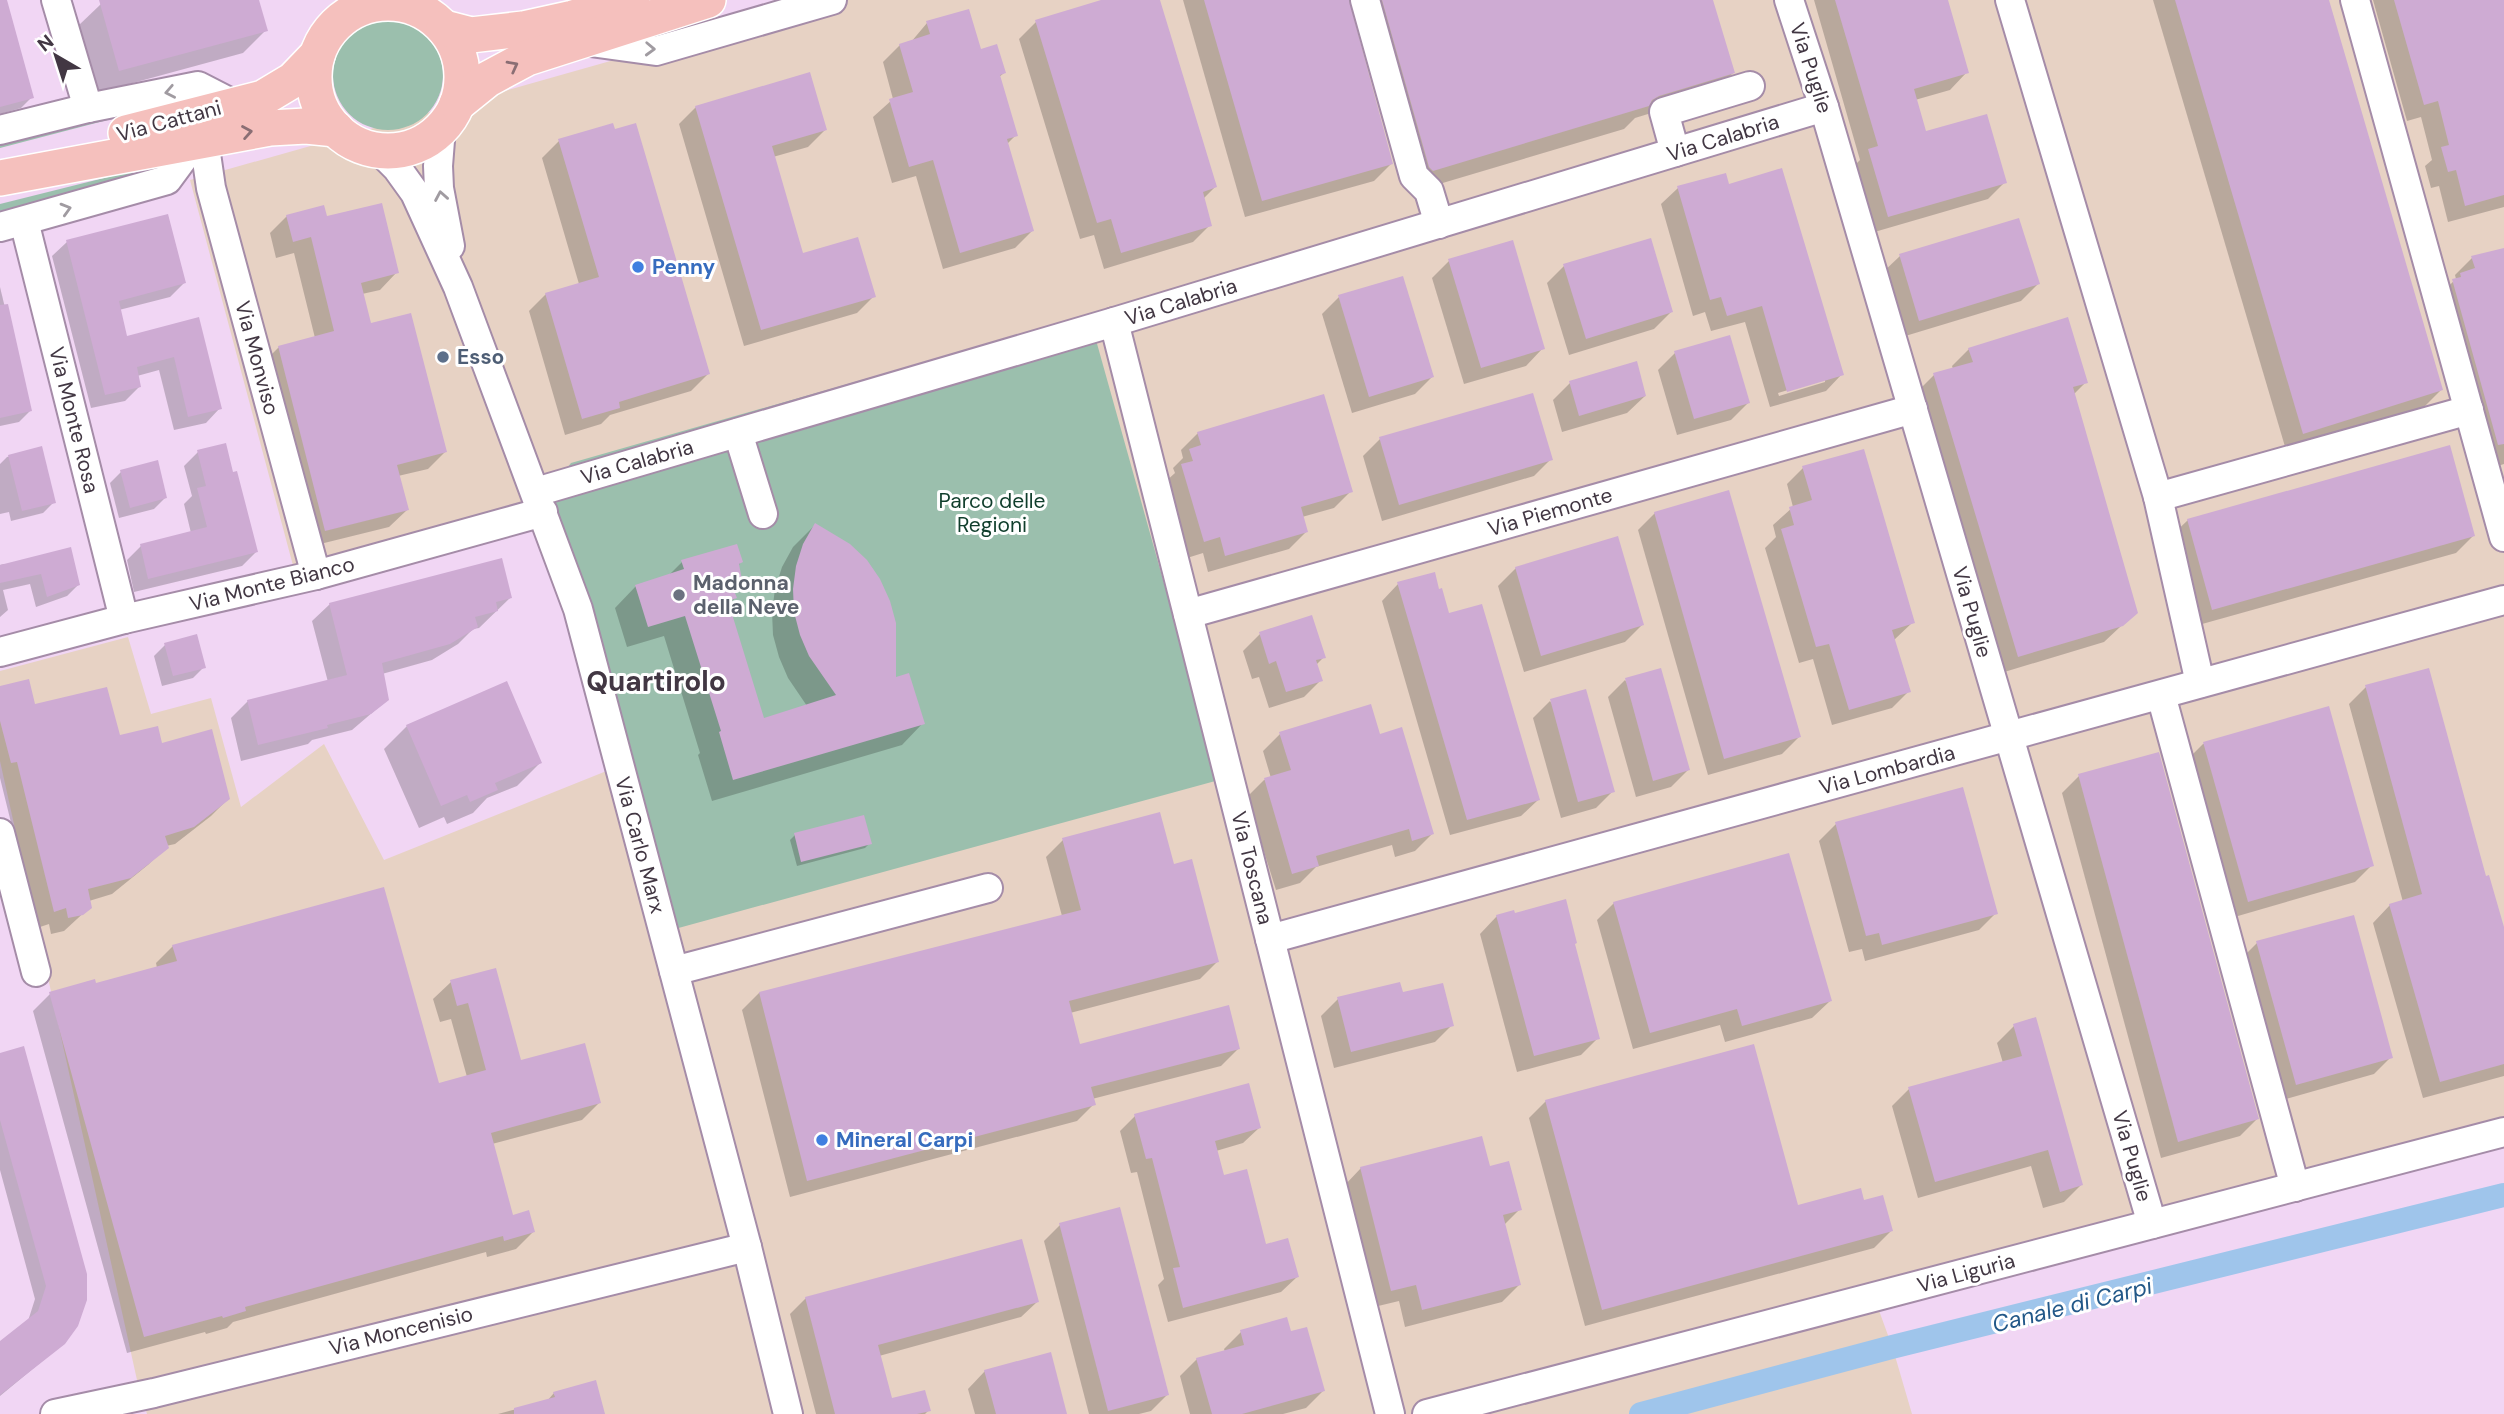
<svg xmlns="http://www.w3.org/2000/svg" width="2504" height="1414" viewBox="0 0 2504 1414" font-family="'DM Sans',sans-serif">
<rect width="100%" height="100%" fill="#f1d6f4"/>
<path fill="#e7d2c4" d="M826 0H2504V1140L1877 1305 1893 1349 1912 1414H147L137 1380 0 761V671L128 637 151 714 211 698 241 807 324 744 384 860 609 770 1219 780 534 509 295 573 190 180Z"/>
<g fill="#9bbfad">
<circle cx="388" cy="75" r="55"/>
<path d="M114 110 115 118 0 148V139Z"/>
<path d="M132 171 134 177 0 211V204Z"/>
<path d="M1089 315 1219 780 653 935 609 770 535 509 571 463Z"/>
</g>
<g fill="#0003" fill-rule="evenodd">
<path d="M0 0H6L32 97 21 108 0 114Z"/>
<path d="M114 0H258L266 30 243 53 96 93 78 26 101 4Z"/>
<path d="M1107 0H1159L1215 187 1203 199 1210 225 1193 242 1104 269 1094 235 1080 239 1019 39 1036 22Z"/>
<path d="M1183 0H1347L1391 164 1374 181 1245 217Z"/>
<path d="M1357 0H1712L1733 73 1710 95 1635 118 1624 129 1409 193 1407 190 1359 19 1354 11 1349 8Z"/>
<path d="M1814 0H1946L1967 72 1950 90 1915 100 1925 133 2005 182 1988 199 1871 233 1852 168 1860 160Z"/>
<path d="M2153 0H2327L2441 390 2424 407 2286 450Z"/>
<path d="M2373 0H2504V207L2448 222 2439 186 2431 188 2425 166 2432 160 2421 117 2407 121Z"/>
<path d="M927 23 979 51 1004 73 999 77 1016 135 1007 144 1032 231 1015 248 943 269 916 176 892 183 873 117 893 99 883 62 900 45 911 42Z"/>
<path d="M696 107 825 130 808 147 773 157 802 256 874 296 857 313 744 346 679 124Z"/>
<path d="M559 141 708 374 691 391 610 415 601 424 565 435 529 311 546 294 579 284 542 158Z"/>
<path d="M1728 186 1842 374 1826 391 1770 407 1745 322 1711 331 1705 312 1693 316 1661 204 1678 188ZM1825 379V382L1779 396 1778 393Z"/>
<path d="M287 216 326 219 397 272 380 290 362 294 370 325 445 452 428 469 398 476 407 510 389 527 308 547 262 364 279 347 315 338 294 253 276 258 270 233Z"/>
<path d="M2018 220 2038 284 2021 301 1902 337 1882 273 1900 256Z"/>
<path d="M67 242 184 283 170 297 119 310 126 338 197 319 220 408 206 423 174 430 159 370 137 376 140 386 125 401 91 408 52 256Z"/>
<path d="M2504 249V464L2484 470 2436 298 2456 279 2455 275 2472 258Z"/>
<path d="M1449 261 1543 348 1526 366 1464 384 1432 278Z"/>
<path d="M1564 266 1671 312 1654 329 1569 355 1547 283Z"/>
<path d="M0 287 30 411 19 422 0 426Z"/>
<path d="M1339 297 1432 377 1415 394 1352 413 1322 314Z"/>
<path d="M1969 349 2086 382 2073 395 2136 612 2104 642 2001 673 1917 392 1934 375 1953 369 1952 366Z"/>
<path d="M1675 353 1748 403 1731 420 1677 435 1658 370Z"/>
<path d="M1570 383 1645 396 1627 413 1562 432 1553 400Z"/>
<path d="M1198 433 1351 491 1334 508 1302 517 1306 532 1289 549 1208 572 1203 553 1187 558 1164 483 1175 473 1173 468 1183 458 1181 450Z"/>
<path d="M1380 439 1551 459 1534 476 1382 521 1363 456Z"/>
<path d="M40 448 54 502 43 513 11 521 9 512 0 514V464L7 457Z"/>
<path d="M198 452 256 552 242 566 134 592 127 560 141 546 191 533 184 504 192 496 184 466Z"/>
<path d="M1803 468 1913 622 1894 640 1909 691 1892 708 1832 725 1813 659 1799 663 1765 548 1776 537 1773 525 1793 507 1787 484Z"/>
<path d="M121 472 166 497 154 509 119 518 110 483Z"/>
<path d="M1655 513 1799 737 1782 754 1708 775 1638 530Z"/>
<path d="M2188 520 2473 536 2456 553 2195 626 2170 537Z"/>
<path d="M815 525 894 679 923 723 902 745 712 801 698 755 700 753 664 636 627 647 615 608 636 586 668 576 682 562H741L738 566 734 593 735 598 728 605 763 720 807 706 788 678 779 657 773 635 772 612 775 589 782 567 793 547Z"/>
<path d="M69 549 78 585 67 596 36 607 30 584 3 590 8 610 0 617V565L4 564V566Z"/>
<path d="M1516 568 1642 625 1625 642 1524 672 1498 586Z"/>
<path d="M1398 584 1438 591 1448 616 1538 800 1521 816 1450 835 1382 601Z"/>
<path d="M510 598 479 628 473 629 458 644 432 660 382 674 387 700 352 730 312 740 308 744 241 761 231 718 248 701 328 682 312 621 330 604Z"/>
<path d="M1260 634 1324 657 1316 665 1321 680 1304 697 1269 708 1259 677 1252 679 1243 651Z"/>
<path d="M165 645 204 667 193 678 162 686 154 656Z"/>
<path d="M1625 680 1688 770 1671 787 1636 797 1608 697Z"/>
<path d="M2366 687 2504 934V1076L2423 1098 2373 923 2390 905 2403 902 2349 704Z"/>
<path d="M0 688 34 706 118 737 161 745 228 799 211 816 175 844 166 846 149 864 112 894 89 901 90 907 64 931 51 934 49 924 37 928 0 778Z"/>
<path d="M1550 701 1613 791 1596 808 1561 818 1533 718Z"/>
<path d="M2328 708 2372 865 2355 882 2231 918 2186 761 2203 744Z"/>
<path d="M407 726 540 763 517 786 487 798 473 813 447 824 444 817 419 828 384 749Z"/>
<path d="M1280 734 1379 736 1432 834 1415 851 1395 857 1392 845 1316 867 1300 883 1276 890 1247 797 1264 780 1271 778 1263 751Z"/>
<path d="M2079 776 2257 1119 2240 1136 2161 1158 2062 793Z"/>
<path d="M1836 824 1996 913 1979 930 1865 961 1862 949 1849 952 1819 841Z"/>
<path d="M795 835 870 843 865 848 797 866 790 840Z"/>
<path d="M1063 840 1173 866 1217 962 1200 979 1070 1013 1079 1046 1238 1049 1221 1066 1092 1099 1094 1104 1077 1121 790 1197 742 1010 759 993 1062 916 1046 857Z"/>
<path d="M1614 903 1830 1001 1812 1018 1725 1042 1720 1025 1633 1049 1597 920Z"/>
<path d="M1497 916 1573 944 1598 1038 1581 1055 1517 1072 1480 934Z"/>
<path d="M2257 943 2391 1057 2374 1074 2279 1101 2240 960Z"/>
<path d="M173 946 437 1085 467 1077 451 1019 440 1022 433 999 451 982 520 1062 599 1103 582 1120 492 1144 512 1217 533 1232 516 1249 487 1257 486 1252 233 1322 227 1328 206 1334 205 1332 127 1353 33 1011 50 994 95 985 157 968 156 963Z"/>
<path d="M1402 994 1452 1025 1435 1042 1334 1068 1321 1016 1338 999Z"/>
<path d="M2014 1026 2081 1185 2064 1202 2043 1208 2031 1166 1918 1198 1892 1106 1909 1089 2003 1063 1997 1043Z"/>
<path d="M0 1054 64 1343 0 1396V1343L28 1321 35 1299 0 1170Z"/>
<path d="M1546 1101 1796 1207 1863 1202 1891 1231 1874 1248 1585 1326 1529 1118Z"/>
<path d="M1135 1116 1259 1128 1243 1143 1216 1151 1223 1177 1265 1246 1297 1277 1281 1292 1168 1322 1158 1285 1164 1279 1137 1172 1131 1173 1120 1131Z"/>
<path d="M1361 1168H1489L1520 1209 1503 1226 1519 1285 1502 1302 1405 1327 1399 1301 1374 1307 1344 1186Z"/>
<path d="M1060 1225 1167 1395 1151 1411 1139 1414H1089L1044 1241Z"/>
<path d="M806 1298 1037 1302 1021 1317 879 1356 891 1400 929 1410 925 1414H816L790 1314Z"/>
<path d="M1241 1332 1290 1333 1323 1391 1306 1408 1283 1414H1190L1180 1376 1197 1359 1225 1352 1224 1349Z"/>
<path d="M985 1371 1066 1414H975L968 1389Z"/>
<path d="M554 1393 603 1414H498L547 1401Z"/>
</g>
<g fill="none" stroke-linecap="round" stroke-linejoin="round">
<path stroke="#9fc5eb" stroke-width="24" d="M1641 1414 1892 1347 2504 1195"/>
</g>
<g fill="#ceabd3">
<path d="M0 0H7L34 98 0 107Z"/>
<path d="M99 0H259L268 31 119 71Z"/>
<path d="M1101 0H1160L1217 187 1203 192 1212 226 1121 253 1111 219 1097 223 1035 20Z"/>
<path d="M1204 0H1349L1393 164 1262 201Z"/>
<path d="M1382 0H1713L1735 73 1659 96 1652 100 1649 106 1433 171 1429 167Z"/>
<path d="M1835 0H1948L1969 73 1914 89 1926 131 1987 114 2007 183 1888 217 1868 149 1878 146Z"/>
<path d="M2175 0H2329L2443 390 2303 434Z"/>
<path d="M2394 0H2504V195L2465 206 2456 170 2448 172 2441 147 2449 145 2438 101 2424 105Z"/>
<path d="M969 9 981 49 997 44 1006 73 1000 75 1018 136 1007 139 1034 231 960 253 933 160 909 167 889 99 913 92 899 44 930 34 926 21Z"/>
<path d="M810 72 827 130 772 146 803 253 858 237 876 297 761 330 695 106Z"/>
<path d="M613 123 615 129 636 123 710 374 619 402 620 408 582 419 545 293 599 277 558 139Z"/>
<path d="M1782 168 1844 375 1787 392 1762 306 1727 316 1721 297 1710 300 1677 186 1726 173 1729 184Z"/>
<path d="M382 203 399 273 361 283 371 323 411 313 447 452 397 465 409 510 325 531 278 346 334 331 311 237 293 242 286 215 324 205 327 216Z"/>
<path d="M168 214 186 283 119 301 127 336 199 317 222 409 188 417 174 357 137 367 141 387 105 395 66 240Z"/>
<path d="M2019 218 2040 284 1919 321 1899 254Z"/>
<path d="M1651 238 1673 312 1586 339 1563 264Z"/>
<path d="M1513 240 1545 349 1481 368 1448 259Z"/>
<path d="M2504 248V444L2498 445 2452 279 2461 277 2460 273 2475 268 2471 256Z"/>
<path d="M1403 276 1434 377 1369 397 1338 295Z"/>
<path d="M8 304 32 411 0 418V305Z"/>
<path d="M2068 317 2088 383 2073 387 2138 613 2123 626 2018 657 1933 373 1973 362 1968 348Z"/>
<path d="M1730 335 1750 403 1694 419 1674 351Z"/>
<path d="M1637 361 1646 396 1579 416 1569 381Z"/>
<path d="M1533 393 1553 460 1399 505 1379 437Z"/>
<path d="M1324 394 1353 492 1301 507 1308 532 1225 556 1220 537 1204 542 1181 464 1193 461 1189 449 1201 445 1197 432Z"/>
<path d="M226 443 233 472 237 471 258 552 148 579 140 544 207 527 197 488 206 486 197 450Z"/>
<path d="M2450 445 2475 536 2212 610 2187 519Z"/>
<path d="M42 446 56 503 22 511 8 455Z"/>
<path d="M1864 449 1915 623 1892 630 1911 692 1849 710 1829 644 1816 647 1781 529 1794 525 1789 507 1812 500 1802 466Z"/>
<path d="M158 460 167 498 130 508 120 470Z"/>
<path d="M1729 490 1801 737 1724 759 1654 512Z"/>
<path d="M815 523 850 544 867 560 880 579 890 601 896 623V677L909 673 925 724 733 780 719 732 721 731 685 616 648 627 635 585 684 569 681 560 737 544 743 562 739 564 742 580 735 593 737 598 728 601 764 718 836 695 809 656 800 635 794 612 793 589 796 566 803 544Z"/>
<path d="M1618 536 1644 625 1541 656 1515 567Z"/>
<path d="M71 547 80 585 47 597 41 574 0 583V565Z"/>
<path d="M502 558 512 598 496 602 498 611 475 617 478 627 450 644 382 663 389 700 371 714 327 725 328 728 258 745 247 700 347 675 329 603Z"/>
<path d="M1435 572 1439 589 1442 588 1449 613 1482 604 1540 800 1467 820 1397 582Z"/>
<path d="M1312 615 1326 658 1316 660 1323 681 1286 692 1276 661 1269 664 1259 632Z"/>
<path d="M197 634 206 668 173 676 164 643Z"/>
<path d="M1661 668 1690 770 1653 781 1625 678Z"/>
<path d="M2429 668 2486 876 2489 875 2504 927V1064L2440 1082 2389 904 2422 894 2365 685Z"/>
<path d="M29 679 35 704 107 687 120 735 158 726 162 743 212 729 230 799 194 827 165 836 169 848 131 878 88 889 92 908 83 915 68 918 66 908 54 912 17 762 11 763 0 721V686Z"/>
<path d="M507 681 542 763 495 783 498 790 470 802 467 795 441 806 406 725Z"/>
<path d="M1586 689 1615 792 1578 802 1550 699Z"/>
<path d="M1371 704 1380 734 1402 727 1434 834 1412 841 1409 829 1316 856 1319 866 1292 874 1264 778 1291 770 1279 732Z"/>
<path d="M2329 706 2374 866 2248 902 2203 742Z"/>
<path d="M2159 752 2259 1119 2178 1142 2078 774Z"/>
<path d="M1963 787 1998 914 1882 945 1879 933 1866 936 1835 822Z"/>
<path d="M1160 812 1174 864 1192 859 1219 962 1069 1001 1080 1044 1229 1005 1240 1049 1091 1087 1096 1105 807 1181 759 992 1081 910 1062 838Z"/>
<path d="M864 815 872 844 801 862 794 833Z"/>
<path d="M1789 853 1832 1001 1742 1026 1737 1009 1650 1033 1613 902Z"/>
<path d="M384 887 439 1083 486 1070 468 1003 457 1006 450 980 496 968 521 1060 585 1043 601 1103 491 1133 513 1215 529 1210 535 1232 504 1241 503 1236 245 1307 246 1311 223 1318 222 1316 144 1337 49 992 95 979 96 983 177 961 172 945Z"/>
<path d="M1566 899 1577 943 1575 944 1600 1039 1534 1056 1496 915 1514 910 1515 913Z"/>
<path d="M2354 915 2393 1058 2296 1085 2256 941Z"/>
<path d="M1400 982 1403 992 1443 983 1454 1026 1351 1052 1337 997Z"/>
<path d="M2036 1017 2083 1185 2060 1192 2048 1150 1935 1182 1908 1087 2022 1056 2013 1024Z"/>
<path d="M1754 1044 1798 1205 1861 1188 1864 1200 1883 1195 1893 1231 1602 1310 1545 1100Z"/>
<path d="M24 1046 87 1274V1300L78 1326 65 1344 0 1395V1341L38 1311 46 1286 0 1120V1053Z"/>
<path d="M1249 1083 1261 1128 1215 1141 1224 1175 1247 1169 1266 1244 1288 1238 1299 1277 1183 1308 1173 1268 1180 1267 1152 1158 1146 1159 1134 1114Z"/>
<path d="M1482 1136 1490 1166 1509 1161 1522 1210 1503 1215 1521 1285 1422 1310 1416 1285 1391 1291 1360 1167Z"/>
<path d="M1120 1207 1169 1395 1108 1411 1059 1223Z"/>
<path d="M1022 1239 1039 1302 878 1345 892 1398 925 1390 931 1411 917 1414H835L805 1297Z"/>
<path d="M1287 1317 1291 1331 1307 1327 1325 1391 1242 1414H1212L1196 1358 1244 1345 1240 1330Z"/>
<path d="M1051 1352 1067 1414H996L984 1370Z"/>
<path d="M596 1380 605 1414H514V1408L555 1397 553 1392Z"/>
</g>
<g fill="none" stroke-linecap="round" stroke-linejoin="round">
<defs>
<g id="minor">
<path d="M56 0 88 108"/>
<path d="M1365 0 1414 176 1429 191 1439 224"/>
<path d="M1789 0 1824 107 2152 1224"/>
<path d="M2010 0 2158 497 2200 683"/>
<path d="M2355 0 2504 537"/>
<path d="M583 41 656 51 832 0"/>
<path d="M441 128 438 166 439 188 450 246"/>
<path d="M0 130 88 108 198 86 233 104"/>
<path d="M204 140 211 188 316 575"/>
<path d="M379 150 397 168 415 193 458 287 578 609 747 1247 788 1414"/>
<path d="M1675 152 1664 112 1750 86"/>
<path d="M24 221 124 619"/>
<path d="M0 227 167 180 195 142"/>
<path d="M1114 322 1390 1414"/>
<path d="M738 433 763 514"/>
<path d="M536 492 1114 322 1824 107"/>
<path d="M2158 497 2469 410"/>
<path d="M1188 614 1913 409"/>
<path d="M0 652 124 619 316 575 543 512"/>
<path d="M2161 695 2295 1187"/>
<path d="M0 833 36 972"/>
<path d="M1270 939 2504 600"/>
<path d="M674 971 988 888"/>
<path d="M55 1414 154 1393 747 1247"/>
<path d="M1427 1414 2504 1132"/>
</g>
<g id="major">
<circle cx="388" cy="77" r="74"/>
<path d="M444 28 471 35 523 29 573 18 632 0"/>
<path d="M457 104 488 79 527 58 708 0"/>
<path d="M126 133 263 98 293 80 317 55"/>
<path d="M0 178 270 128 306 126 336 129"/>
</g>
</defs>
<use href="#minor" stroke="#a58ca8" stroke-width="32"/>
<use href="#major" stroke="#fff" stroke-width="38"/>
<use href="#minor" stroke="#fff" stroke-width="28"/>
<use href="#major" stroke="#f5c0bd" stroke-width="35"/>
</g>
<defs><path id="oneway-chevron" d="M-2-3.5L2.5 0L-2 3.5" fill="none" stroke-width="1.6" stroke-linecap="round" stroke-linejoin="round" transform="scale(1.75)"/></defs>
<g stroke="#a09ba1">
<use href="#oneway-chevron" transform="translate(650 49) rotate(2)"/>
<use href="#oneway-chevron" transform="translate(170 92) rotate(169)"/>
<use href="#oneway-chevron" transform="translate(441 196) rotate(-100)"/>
<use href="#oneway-chevron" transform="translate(66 209) rotate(-16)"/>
</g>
<g stroke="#8a6e74">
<use href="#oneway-chevron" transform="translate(513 66) rotate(-28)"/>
<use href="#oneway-chevron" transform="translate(247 132) rotate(-10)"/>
</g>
<g fill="#3f7fe0" stroke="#fff" stroke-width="2.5">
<circle cx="638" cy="267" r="7"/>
<circle cx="822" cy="1140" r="7"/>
</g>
<circle fill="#5c6f8a" stroke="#fff" stroke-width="2.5" cx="443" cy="357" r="7"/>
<circle fill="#6b7280" stroke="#fff" stroke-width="2.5" cx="679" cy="595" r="7"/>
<g text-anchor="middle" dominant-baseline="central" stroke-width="6" stroke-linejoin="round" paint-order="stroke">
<g font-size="21" fill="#423743" stroke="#fff">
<text transform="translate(1811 68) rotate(72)">Via Puglie</text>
<text transform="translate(169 121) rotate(-15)">Via Cattani</text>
<text transform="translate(1723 138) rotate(-17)">Via Calabria</text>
<text transform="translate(1181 302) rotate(-17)">Via Calabria</text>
<text transform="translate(257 358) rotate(75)">Via Monviso</text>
<text transform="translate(74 420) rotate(76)">Via Monte Rosa</text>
<text transform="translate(637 462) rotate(-16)">Via Calabria</text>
<text transform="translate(1550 512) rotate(-16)">Via Piemonte</text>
<text transform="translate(272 584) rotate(-14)">Via Monte Bianco</text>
<text transform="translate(1972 612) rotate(74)">Via Puglie</text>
<text transform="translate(1887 770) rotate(-15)">Via Lombardia</text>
<text transform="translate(640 845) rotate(75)">Via Carlo Marx</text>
<text transform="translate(1252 868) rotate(76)">Via Toscana</text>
<text transform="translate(2132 1156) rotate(74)">Via Puglie</text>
<text transform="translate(1966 1273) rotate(-15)">Via Liguria</text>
<text transform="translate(401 1331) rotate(-14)">Via Moncenisio</text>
</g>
<g font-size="21" font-weight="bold" fill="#366cbe" stroke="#fff" text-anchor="start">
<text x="652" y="267">Penny</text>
<text x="836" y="1140">Mineral Carpi</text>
</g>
<g font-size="21" font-weight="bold" fill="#4e5e75" stroke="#fff" text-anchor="start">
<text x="457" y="357">Esso</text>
</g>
<g font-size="21" fill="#103e2c" stroke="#fff">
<text x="992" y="501">Parco delle<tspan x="992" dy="24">Regioni</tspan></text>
</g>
<g font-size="21" font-weight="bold" fill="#5b616d" stroke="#fff" text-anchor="start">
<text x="693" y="583">Madonna<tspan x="693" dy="24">della Neve</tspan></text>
</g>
<g font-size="23" font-style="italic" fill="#225888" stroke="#fff">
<text transform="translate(2072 1305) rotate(-14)">Canale di Carpi</text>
</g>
<g font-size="28" font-weight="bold" fill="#423743" stroke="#fff">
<text x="656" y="681">Quartirolo</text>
</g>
</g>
<g transform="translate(56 56) rotate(321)" stroke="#ffffff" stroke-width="5" paint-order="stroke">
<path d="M0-5L12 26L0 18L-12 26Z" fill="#423743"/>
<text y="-10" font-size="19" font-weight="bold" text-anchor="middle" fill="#423743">N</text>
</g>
</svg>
